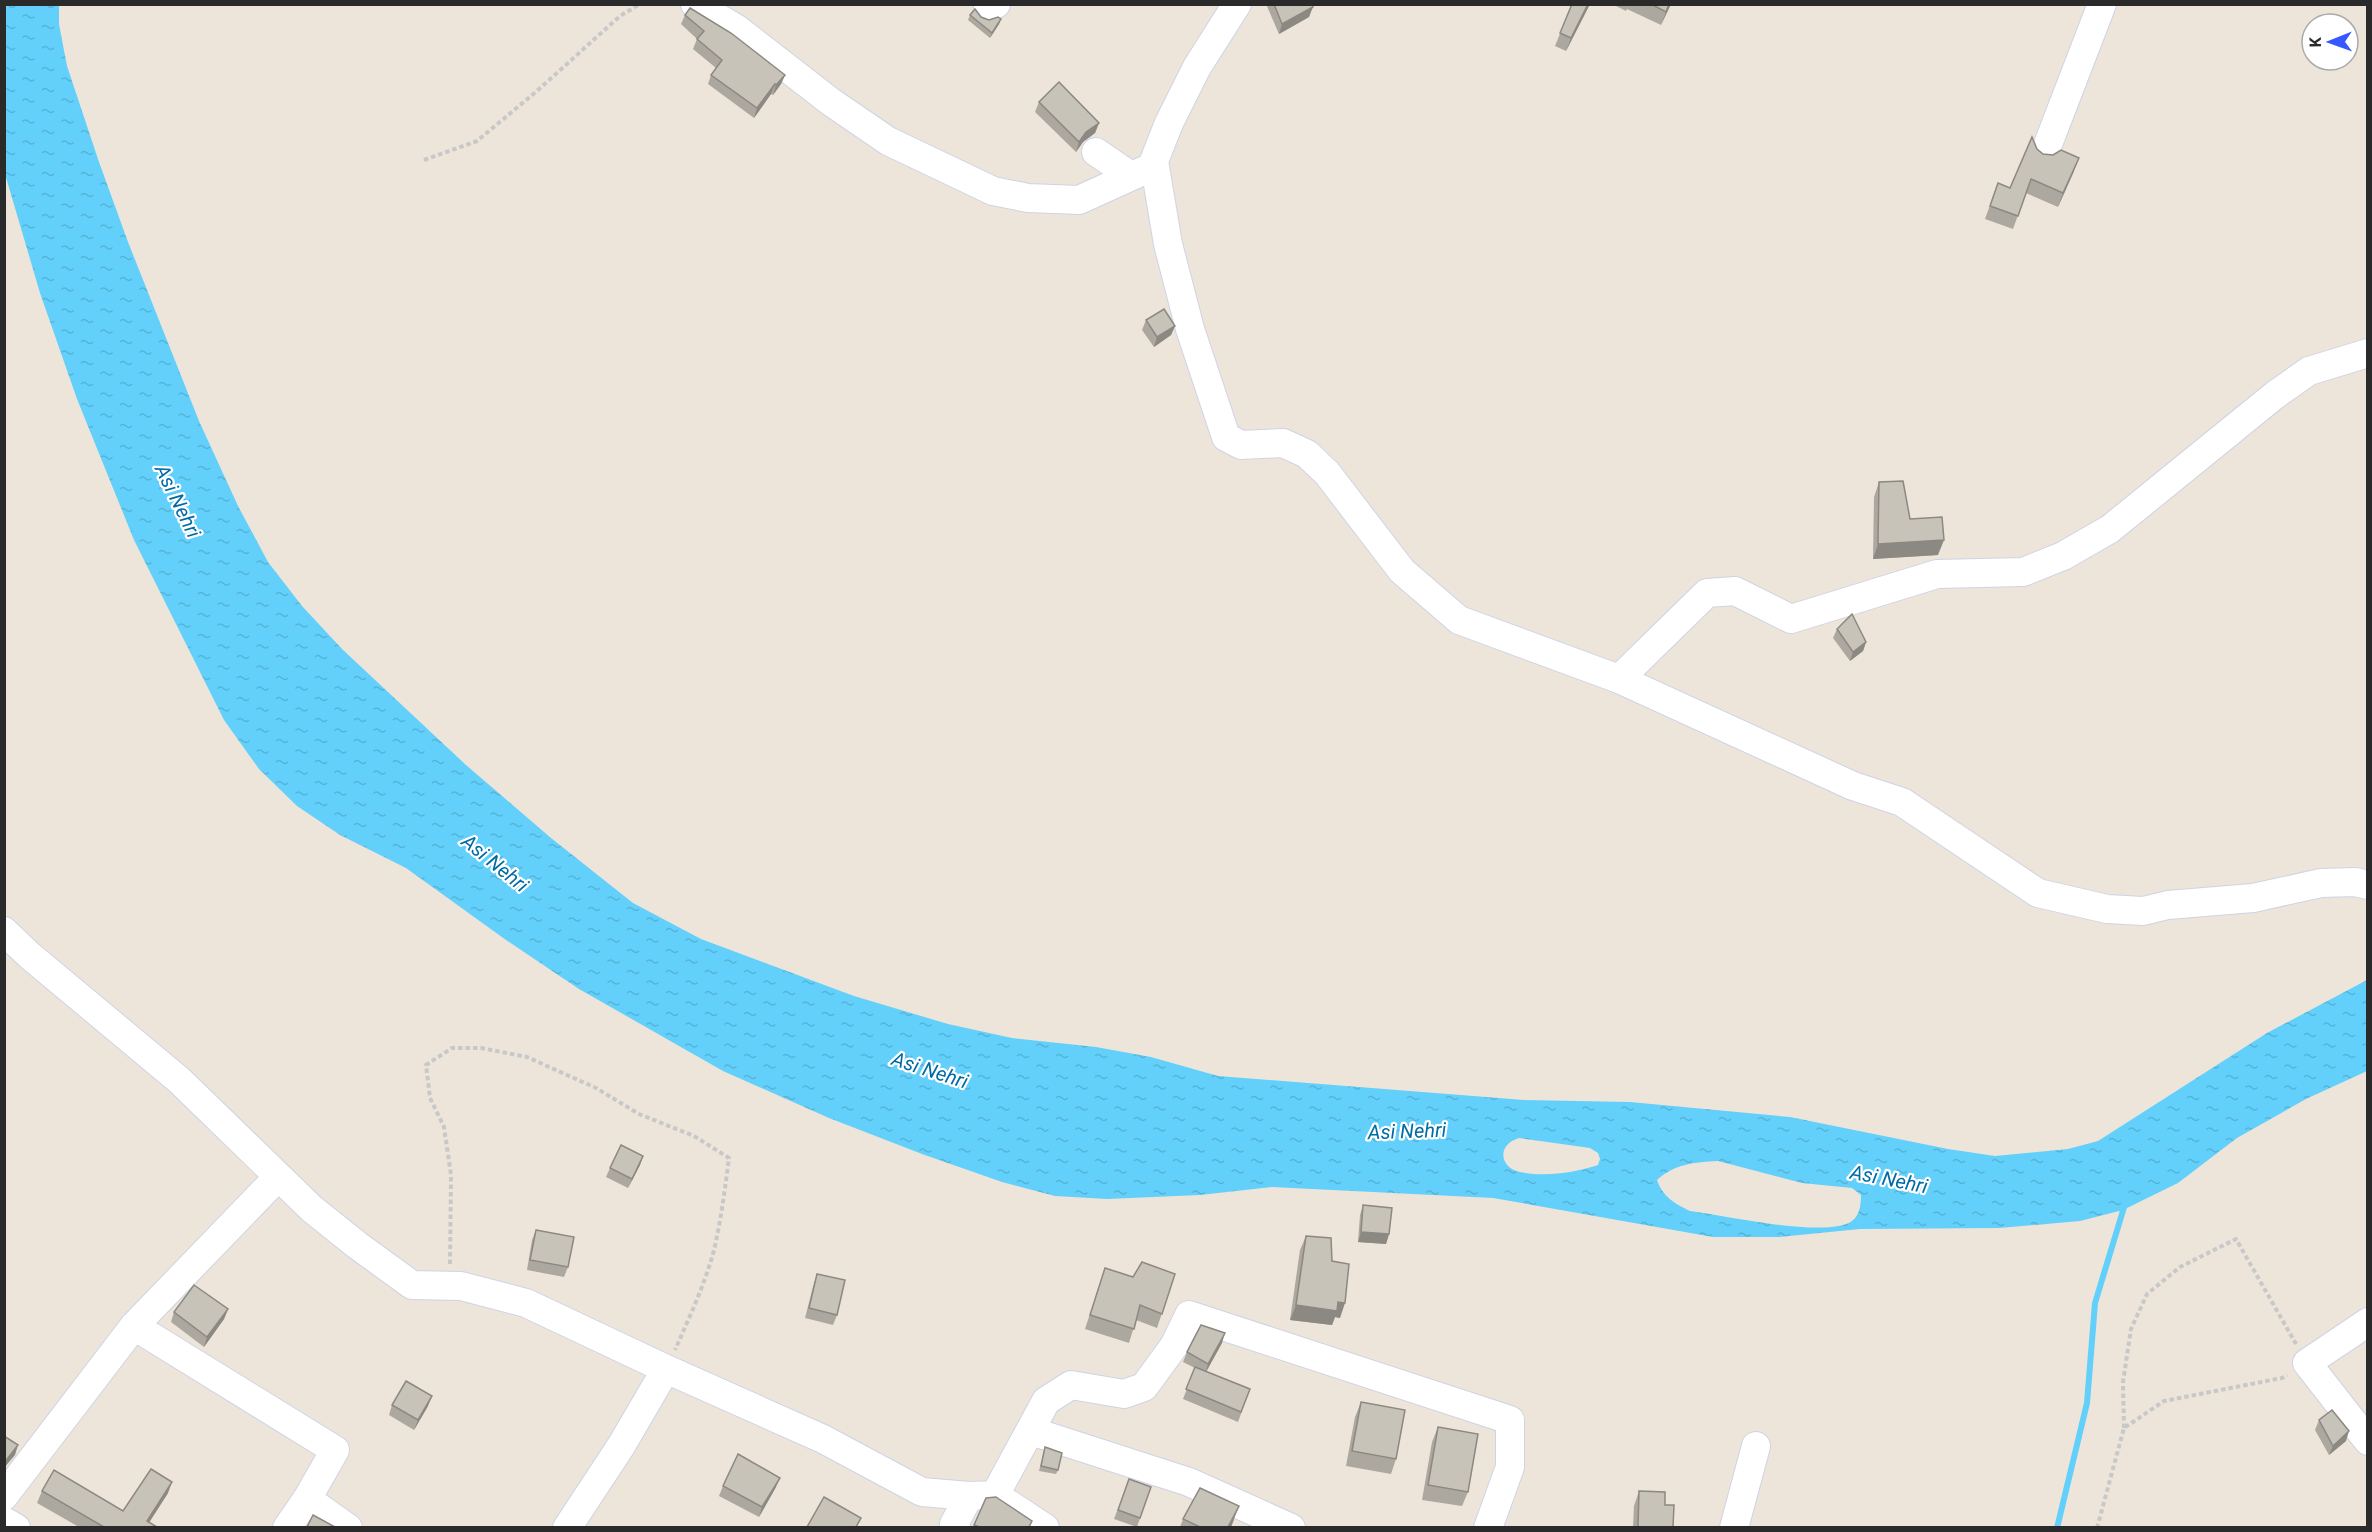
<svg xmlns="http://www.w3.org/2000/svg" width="2372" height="1532" viewBox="0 0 2372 1532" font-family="Roboto,sans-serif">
<defs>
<pattern id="water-ripples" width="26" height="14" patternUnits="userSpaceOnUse" patternTransform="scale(1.5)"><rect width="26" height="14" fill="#62d0fb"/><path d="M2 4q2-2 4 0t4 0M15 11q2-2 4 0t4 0" fill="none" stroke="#55b3d7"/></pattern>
</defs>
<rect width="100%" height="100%" fill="#ede5da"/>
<path fill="url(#water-ripples)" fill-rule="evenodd" d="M4 5H59V24L67 66 99 162 128 242 199 421 238 506 268 562 302 606 342 649 466 765 551 838 633 903 701 939 854 996 948 1024 1012 1038 1096 1047 1151 1057 1218 1076 1524 1100 1630 1102 1790 1117 1948 1149 1995 1156 2068 1149 2098 1141 2267 1033 2367 980V1071L2306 1099 2237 1138 2178 1183 2123 1210 2080 1221 1999 1228 1860 1229 1779 1237H1713L1493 1198 1272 1187 1200 1195 1107 1199 1055 1196 1002 1182 922 1154 829 1118 723 1071 579 989 506 940 406 868 340 835 297 806 259 769 224 720 134 540 77 399 40 293 5 174ZM1519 1138 1590 1148 1598 1153 1600 1159 1598 1165C1574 1173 1545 1177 1520 1172 1500 1168 1496 1145 1519 1138ZM1718 1161 1802 1183 1852 1188 1861 1195C1861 1204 1860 1215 1852 1221 1827 1239 1723 1215 1690 1211 1674 1203 1663 1197 1657 1180 1674 1164 1695 1162 1718 1161Z"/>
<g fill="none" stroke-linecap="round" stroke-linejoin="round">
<path stroke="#62d0fb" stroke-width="6" d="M2057 1528 2087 1403 2095 1303 2125 1204"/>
<defs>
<g id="minor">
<path d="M695 4 737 29 831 102 888 141 993 191 1028 198 1079 200 1154 166"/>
<path d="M1237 4 1197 67 1169 123 1154 161 1168 244 1190 329 1226 437 1241 445 1283 443 1307 454 1327 473 1402 571 1459 620 1619 679 1853 786 1902 802 2038 893 2107 909 2143 911 2168 905 2253 898 2321 883 2355 882 2368 885"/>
<path d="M988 8 996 4"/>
<path d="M1096 152 1131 176"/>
<path d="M2045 152 2102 4"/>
<path d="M1619 679 1707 593 1735 591 1791 619 1937 574 2023 572 2063 556 2110 529 2275 395 2309 371 2368 353"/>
<path d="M4 931 29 955 179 1080 312 1209 357 1245 412 1285 461 1286 526 1303 666 1369 823 1439 922 1492 969 1496"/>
<path d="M2368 1322 2307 1363 2368 1441"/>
<path d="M134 1326 335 1450 307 1499"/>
<path d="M1031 1431 1189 1482 1291 1528"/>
<path d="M995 1495 1045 1528"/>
<path d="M4 1496 134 1326 278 1177"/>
<path d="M4 1521 16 1528"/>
<path d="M287 1528 307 1499 348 1528"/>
<path d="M567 1528 621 1446 666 1369"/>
<path d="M956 1528 954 1524 969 1496 995 1495 1046 1401 1071 1385 1124 1394 1144 1387 1174 1346 1189 1315 1510 1420V1467L1488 1528"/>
<path d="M1734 1528 1756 1446"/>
</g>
</defs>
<use href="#minor" stroke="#cfd3e4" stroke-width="30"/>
<g stroke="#c8c8c8" stroke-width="4" stroke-dasharray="4.5 3" stroke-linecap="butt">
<path d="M424 160 477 141 537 91 620 16 640 4"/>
<path d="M450 1264 451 1175 444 1127 430 1098 426 1065 452 1048H481L527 1057 596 1088 639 1114 694 1136 729 1158C725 1189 721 1220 714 1250 705 1284 689 1318 675 1350"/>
<path d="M2124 1428 2123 1382 2131 1329 2147 1294 2180 1267 2236 1239 2296 1344"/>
<path d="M2097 1528 2124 1428 2164 1401 2282 1378 2287 1375"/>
</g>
<use href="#minor" stroke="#fff" stroke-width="28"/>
</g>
<g fill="#aca89f">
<path d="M1266 4H1312L1309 17 1279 34Z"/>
<path d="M1572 4H1590L1566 51 1555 46Z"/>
<path d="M1612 4H1671L1661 25 1627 9 1626 11Z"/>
<path d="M685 15 785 75 781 84 773 95 771 94 754 118 708 84 711 75 716 68 693 49 697 39 681 24Z"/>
<path d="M970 15 989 20 1001 19 999 24 990 38 968 20Z"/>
<path d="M1039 102 1099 123 1095 133 1083 142 1076 152 1035 112Z"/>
<path d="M2037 149 2043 154 2053 155 2074 171 2058 207 2026 193 2013 229 1985 219 1998 183 2010 188Z"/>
<path d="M1146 320 1175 326 1171 335 1154 347 1142 330Z"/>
<path d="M1879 482 1910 519 1938 555 1873 559 1874 497Z"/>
<path d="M1837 629 1866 642 1863 651 1850 661 1833 638Z"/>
<path d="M643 1156 640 1165 628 1188 606 1177 610 1168Z"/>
<path d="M1363 1205 1389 1234 1386 1244 1358 1242 1360 1215Z"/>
<path d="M536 1230 568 1267 564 1277 527 1270 532 1240Z"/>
<path d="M1306 1236 1332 1261 1340 1318 1335 1317 1332 1325 1290 1320 1300 1250Z"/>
<path d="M1105 1268 1133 1277 1175 1274 1157 1328 1136 1320 1129 1343 1085 1329Z"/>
<path d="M817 1274 837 1315 833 1325 805 1318 814 1283Z"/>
<path d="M228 1309 224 1319 204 1347 171 1322 174 1312Z"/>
<path d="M1222 1343 1206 1371 1250 1389 1238 1422 1183 1399 1195 1368 1183 1362 1187 1352Z"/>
<path d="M1361 1402 1396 1459 1391 1474 1346 1466 1355 1417Z"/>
<path d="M392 1405 428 1406 414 1430 389 1415Z"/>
<path d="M2319 1420 2346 1441 2329 1455 2315 1430Z"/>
<path d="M1438 1427 1468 1492 1462 1506 1422 1500 1432 1442Z"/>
<path d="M1045 1447 1058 1470 1056 1474 1039 1471Z"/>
<path d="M1129 1479 1151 1487 1137 1527 1114 1519Z"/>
<path d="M723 1486 776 1487 759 1517 719 1496Z"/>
<path d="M42 1491 123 1511 168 1493 149 1523 157 1527H79L37 1503Z"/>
<path d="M1639 1491 1665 1505 1673 1527H1633L1634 1506Z"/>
<path d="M1183 1519 1234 1520 1231 1527H1180Z"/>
</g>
<g fill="#8c8882">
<path d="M1588 4H1590L1566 51 1571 38Z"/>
<path d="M1669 4H1671L1661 25 1666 12Z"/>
<path d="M1313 7 1309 17 1279 34 1282 24Z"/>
<path d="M1001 19 999 24 990 38 992 33Z"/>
<path d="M785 75 781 84 773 95 776 85Z"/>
<path d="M775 84 771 94 754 118 757 108Z"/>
<path d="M1099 123 1095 133 1083 142 1076 152 1079 142 1086 132Z"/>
<path d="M2079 158 2074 171 2058 207 2063 193Z"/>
<path d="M1175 326 1171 335 1154 347 1157 337Z"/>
<path d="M1944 540 1938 555 1873 559 1878 544Z"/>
<path d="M1866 642 1863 651 1850 661 1853 652Z"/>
<path d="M643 1156 640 1165 628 1188 632 1179Z"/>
<path d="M1361 1232 1389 1234 1386 1244 1358 1242Z"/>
<path d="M1338 1302 1345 1303 1340 1318 1335 1317 1332 1325 1290 1320 1296 1305Z"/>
<path d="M228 1309 224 1319 204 1347 207 1337Z"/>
<path d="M1225 1333 1222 1343 1205 1374 1208 1364Z"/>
<path d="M432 1396 428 1406 414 1430 418 1420Z"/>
<path d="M2349 1431 2346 1441 2329 1455 2333 1446Z"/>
<path d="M18 1445 15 1455 4 1468V1463Z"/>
<path d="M780 1478 776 1487 759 1517 762 1507Z"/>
<path d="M172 1482 168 1493 146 1527 147 1521Z"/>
<path d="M1239 1506 1231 1527H1228Z"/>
</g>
<g fill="#c8c3b9" stroke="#8c8882" stroke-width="1.5">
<path d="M1274 4H1312L1313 7 1282 24Z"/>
<path d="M1572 4H1588L1571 38 1560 33Z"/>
<path d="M1651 4H1669L1666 12Z"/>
<path d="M690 8 731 33 785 75 776 85 775 84 757 108 711 75 722 60 697 39 704 31 685 15Z"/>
<path d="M975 9 981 17 989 20 998 17 1001 19 992 33 970 15Z"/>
<path d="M1059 82 1099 123 1086 132 1079 142 1039 102Z"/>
<path d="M2032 137 2037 149 2043 154 2053 155 2061 150 2079 158 2063 193 2031 179 2018 216 1990 206 1998 183 2010 188Z"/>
<path d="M1164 309 1175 326 1157 337 1146 320Z"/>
<path d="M1903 481 1910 519 1942 517 1944 540 1878 544 1879 482Z"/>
<path d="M1852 614 1866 642 1853 652 1837 629Z"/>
<path d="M621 1145 643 1156 632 1179 610 1168Z"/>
<path d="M1363 1205 1392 1208 1389 1234 1361 1232Z"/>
<path d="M536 1230 574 1237 568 1267 530 1260Z"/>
<path d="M1306 1236 1331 1238 1332 1261 1349 1264 1345 1303 1338 1302 1337 1311 1296 1305Z"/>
<path d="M1142 1262 1175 1274 1162 1314 1140 1305 1134 1329 1090 1315 1105 1268 1133 1277Z"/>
<path d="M817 1274 845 1280 837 1315 809 1308Z"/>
<path d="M194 1285 228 1309 207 1337 174 1312Z"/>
<path d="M1201 1325 1225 1333 1208 1364 1187 1352Z"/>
<path d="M1195 1367 1250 1389 1241 1412 1186 1389Z"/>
<path d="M406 1381 432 1396 418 1420 392 1405Z"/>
<path d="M1361 1402 1405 1410 1396 1459 1352 1451Z"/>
<path d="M2332 1410 2349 1431 2333 1446 2319 1420Z"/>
<path d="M1438 1427 1478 1434 1468 1492 1428 1485Z"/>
<path d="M4 1436 18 1445 4 1463Z"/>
<path d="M1045 1447 1062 1453 1058 1470 1041 1466Z"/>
<path d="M738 1454 780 1478 762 1507 723 1486Z"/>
<path d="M151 1469 172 1482 147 1521 157 1527H104L42 1491 54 1470 123 1511Z"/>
<path d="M1129 1479 1151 1487 1140 1518 1118 1510Z"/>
<path d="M1200 1488 1239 1506 1228 1527H1200L1183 1519Z"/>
<path d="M1639 1491 1665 1492V1505H1674L1673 1527H1638Z"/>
<path d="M824 1497 861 1518 856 1527H807Z"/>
<path d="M996 1497 1032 1521 1029 1527H980L974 1525 986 1498Z"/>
<path d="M313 1515 335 1527H307Z"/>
</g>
<g text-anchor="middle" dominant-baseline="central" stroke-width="4.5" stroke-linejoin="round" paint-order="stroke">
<g font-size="20" font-style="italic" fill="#006ba7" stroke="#fff">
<text transform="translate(178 501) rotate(64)">Asi Nehri</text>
<text transform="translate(495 863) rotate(39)">Asi Nehri</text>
<text transform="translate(930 1070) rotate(18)">Asi Nehri</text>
<text transform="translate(1407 1131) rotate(-2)">Asi Nehri</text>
<text transform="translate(1889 1179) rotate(11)">Asi Nehri</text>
</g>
</g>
<rect width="2372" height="1532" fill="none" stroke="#2a2a2a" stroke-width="12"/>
<g transform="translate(2330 42) rotate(269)"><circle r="28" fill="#ffffff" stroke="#aaaaaa" stroke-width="1.5"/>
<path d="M0-4.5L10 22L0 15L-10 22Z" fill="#3558ff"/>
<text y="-9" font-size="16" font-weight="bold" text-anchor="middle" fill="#2a2a2a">K</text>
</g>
</svg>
